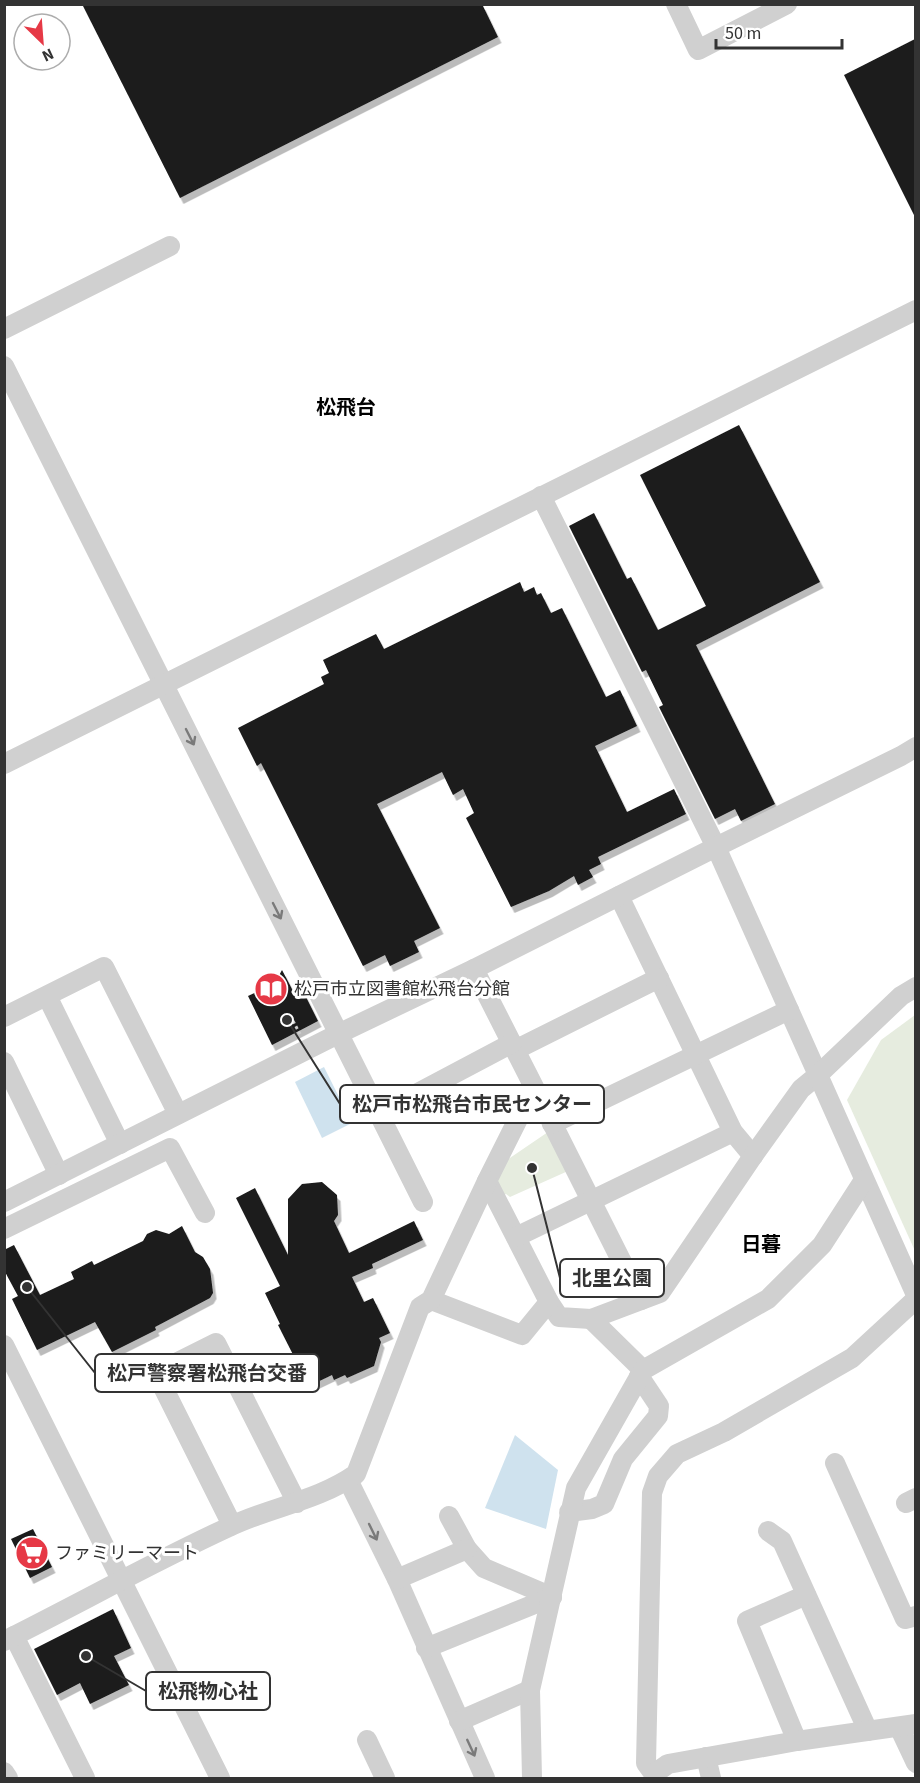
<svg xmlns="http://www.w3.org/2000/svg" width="920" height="1783" viewBox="0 0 920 1783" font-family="'Source Sans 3','Noto Sans JP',sans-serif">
<defs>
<filter id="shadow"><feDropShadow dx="3.5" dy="6" stdDeviation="0" flood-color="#0004"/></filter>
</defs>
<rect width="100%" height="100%" fill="#fff"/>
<g fill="#e6ecdf">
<path d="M915 1015V1251L847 1100 881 1040Z"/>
<path d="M548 1132 568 1171 510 1197 506 1194 501 1196 495 1185 501 1164Z"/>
</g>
<g fill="#cfe2ee">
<path d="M324 1067 352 1123 322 1138 295 1082Z"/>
<path d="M515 1435 558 1470 546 1529 485 1508Z"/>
</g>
<g fill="#1a1a1a" filter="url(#shadow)">
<path d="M82 4H482L498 37 180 198Z"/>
<path d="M915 39V217L844 75Z"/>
<path d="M739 425 820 582 696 645 775 804 741 821 735 809 715 819 659 707 663 705 646 670 642 672 569 526 594 513 627 579 631 577 658 630 706 606 640 475Z"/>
<path d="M520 582 524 592 534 587 537 595 541 593 551 613 562 608 606 697 620 690 637 726 595 746 627 812 674 789 686 814 598 857 601 864 589 870 593 877 578 885 574 876 549 891 511 907 466 818 474 813 463 789 453 795 442 772 377 804 440 928 414 941 419 952 390 966 385 955 363 966 261 763 257 766 238 728 324 684 321 677 329 673 323 660 376 634 384 649Z"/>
<path d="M282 970 293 991 301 987 318 1021 272 1045 248 996 275 983Z"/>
<path d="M322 1182 337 1195 338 1215 334 1221 349 1253 414 1221 423 1240 372 1264 373 1268 352 1277 364 1302 373 1298 390 1333 379 1338 381 1342 374 1366 347 1378 345 1375 334 1380 332 1375 309 1386 278 1325 280 1324 265 1293 280 1286 236 1198 255 1188 288 1255V1199L302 1184Z"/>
<path d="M182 1226 195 1252 203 1257 210 1269 213 1293 210 1298 155 1327 156 1330 112 1352 95 1322 37 1350 12 1299 18 1296 4 1270V1250L14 1245 40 1295 74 1279 71 1272 92 1261 94 1265 143 1241 147 1234 156 1230 169 1234Z"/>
<path d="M33 1529 52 1567 30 1578 11 1539Z"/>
<path d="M113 1609 131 1648 114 1656 129 1685 90 1704 80 1683 57 1695 34 1649Z"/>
</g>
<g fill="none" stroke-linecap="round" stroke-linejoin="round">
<path stroke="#cdcdcd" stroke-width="3" stroke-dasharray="3 3" stroke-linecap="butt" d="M293 1021 300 1034"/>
<g stroke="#d0d0d0" stroke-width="20">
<path d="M676 4 698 50 787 4"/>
<path d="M4 329 170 246"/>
<path d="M4 366 423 1202"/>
<path d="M4 764 916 310"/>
<path d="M619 896 733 1132 753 1156"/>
<path d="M474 969 536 1091 522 1111 487 1181 549 1302 559 1317 591 1319 660 1293 753 1156 801 1089 818 1075 716 847 541 496"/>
<path d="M916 987 901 996 818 1075 916 1295"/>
<path d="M47 996 120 1144"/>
<path d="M4 1017 104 967 178 1114"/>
<path d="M515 1050 659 978"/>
<path d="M4 1062 59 1175"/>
<path d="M536 1091 641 1300"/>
<path d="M378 1114 512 1043"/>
<path d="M552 1124 789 1010"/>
<path d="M4 1202 338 1034 474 969 716 847 901 756 916 747"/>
<path d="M4 1229 170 1148 205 1213"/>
<path d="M516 1237 733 1132"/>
<path d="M431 1300 522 1335 549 1302"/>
<path d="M591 1319 643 1370"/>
<path d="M4 1345 220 1778"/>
<path d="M835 1463 905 1619 916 1616"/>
<path d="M348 1480 397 1579 485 1778"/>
<path d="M906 1503 916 1498"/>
<path d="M569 1512 592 1509 604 1504 623 1459 658 1416 659 1406 639 1376"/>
<path d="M449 1516 467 1549 484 1568 552 1597"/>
<path d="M232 1525 156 1373 216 1343 297 1503"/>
<path d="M768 1531 782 1541 868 1731"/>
<path d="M397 1579 467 1549"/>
<path d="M14 1636 85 1778"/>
<path d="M4 1641C80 1603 153 1562 229 1527 270 1507 318 1501 356 1474L420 1307 431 1300 487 1181"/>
<path d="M426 1648 552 1597"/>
<path d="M459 1721 530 1690"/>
<path d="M899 1727 916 1763"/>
<path d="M367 1740 385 1778"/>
<path d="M797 1741 747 1621 806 1595"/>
<path d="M706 1757 711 1778"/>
<path d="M4 1772 8 1778"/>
<path d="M654 1774 646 1763 652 1493 658 1476 677 1454 724 1432 852 1358 916 1299"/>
<path d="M532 1778 530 1690 576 1488 643 1370 768 1299 822 1245 864 1180"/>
<path d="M655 1778 654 1774 668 1764 797 1741 916 1724"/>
</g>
</g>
<defs><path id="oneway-shaft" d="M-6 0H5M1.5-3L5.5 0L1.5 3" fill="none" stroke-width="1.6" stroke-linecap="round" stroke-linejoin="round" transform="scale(1.5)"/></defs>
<g stroke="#7a7a7a">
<use href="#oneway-shaft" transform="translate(190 737) rotate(63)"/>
<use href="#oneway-shaft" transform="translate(277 911) rotate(63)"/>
<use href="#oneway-shaft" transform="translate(373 1532) rotate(64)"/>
<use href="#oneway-shaft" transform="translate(471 1748) rotate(65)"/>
</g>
<defs>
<symbol id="library-disc" viewBox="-11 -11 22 22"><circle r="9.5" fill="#e63946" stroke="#fff"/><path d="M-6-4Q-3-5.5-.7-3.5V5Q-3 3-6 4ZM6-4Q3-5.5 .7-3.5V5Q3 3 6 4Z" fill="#fff"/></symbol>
<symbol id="supermarket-disc" viewBox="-11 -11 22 22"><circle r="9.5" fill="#e63946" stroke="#fff"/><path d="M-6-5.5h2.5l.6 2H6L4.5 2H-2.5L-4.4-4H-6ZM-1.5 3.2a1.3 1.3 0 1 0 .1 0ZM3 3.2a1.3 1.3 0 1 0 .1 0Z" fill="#fff"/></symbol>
</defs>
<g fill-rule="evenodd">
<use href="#library-disc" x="252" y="970" width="38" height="38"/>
<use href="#supermarket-disc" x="13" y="1534" width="38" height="38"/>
</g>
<g text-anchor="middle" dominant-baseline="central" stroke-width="6" stroke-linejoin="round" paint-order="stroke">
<g font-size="18" fill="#333" stroke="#fff" text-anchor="start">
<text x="294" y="989">松戸市立図書館松飛台分館</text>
<text x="55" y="1553">ファミリーマート</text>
</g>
<g font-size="20" font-weight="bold" fill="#000" stroke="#fff">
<text x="346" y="408">松飛台</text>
<text x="761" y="1245">日暮</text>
</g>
</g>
<path fill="none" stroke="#333" stroke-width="2" d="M287 1020L340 1104M532 1168L560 1278M27 1287L95 1373M86 1656L146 1691"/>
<g fill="#333" stroke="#fff" stroke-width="2">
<circle cx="287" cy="1020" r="6"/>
<circle cx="532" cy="1168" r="6"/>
<circle cx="27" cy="1287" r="6"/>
<circle cx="86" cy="1656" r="6"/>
</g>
<g fill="#fff" stroke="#333" stroke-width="2">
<rect x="340" y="1085" width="264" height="38" rx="6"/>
<rect x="560" y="1259" width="104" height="38" rx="6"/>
<rect x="95" y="1354" width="224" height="38" rx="6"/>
<rect x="146" y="1672" width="124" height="38" rx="6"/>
</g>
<g font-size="20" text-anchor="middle" font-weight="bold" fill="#333">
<text x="472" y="1111">松戸市松飛台市民センター</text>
<text x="612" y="1285">北里公園</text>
<text x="207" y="1380">松戸警察署松飛台交番</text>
<text x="208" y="1698">松飛物心社</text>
</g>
<rect width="920" height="1783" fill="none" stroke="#333333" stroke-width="12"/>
<g transform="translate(42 42) rotate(155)"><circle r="28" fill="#ffffff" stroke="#adadad" stroke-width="1.5"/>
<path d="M0-4.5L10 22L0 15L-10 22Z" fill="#e63946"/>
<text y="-9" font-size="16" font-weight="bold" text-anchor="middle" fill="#333333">N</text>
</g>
<path d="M716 39v9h126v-9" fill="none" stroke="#333333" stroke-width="3"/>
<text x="725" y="39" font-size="18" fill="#333333" stroke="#ffffff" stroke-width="4.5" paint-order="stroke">50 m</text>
</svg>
